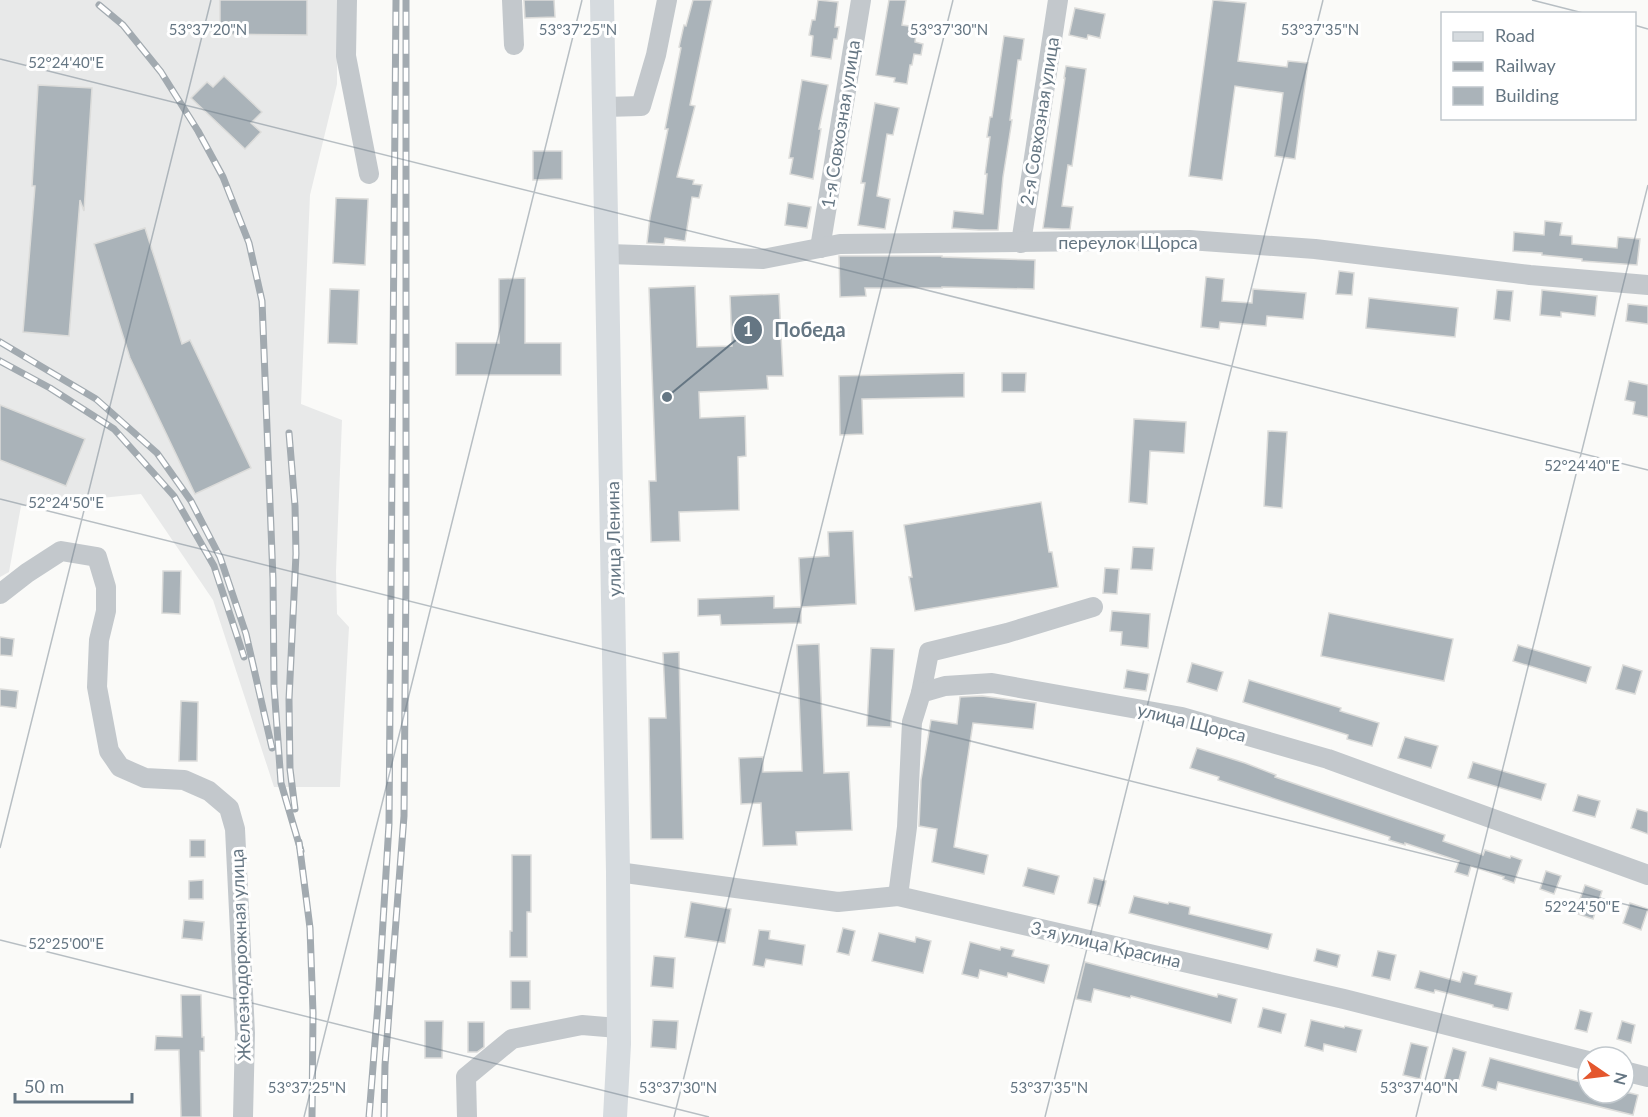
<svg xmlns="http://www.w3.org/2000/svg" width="1648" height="1117" viewBox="0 0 1648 1117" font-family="Lato,sans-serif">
<rect width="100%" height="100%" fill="#fafaf8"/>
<path fill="#e8e9e9" d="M0 0H337V84L310 195 301 404 342 420 336 571 337 614 349 627 340 787H274L213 600 141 494 21 506 9 572 0 577Z"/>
<g fill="#aab3b9" stroke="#dcdcda" stroke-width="1.5">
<path d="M220 0H307V35L220 34Z"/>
<path d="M524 0H554L555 17 525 18Z"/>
<path d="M693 0H712L690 105 695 106 677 177 694 180 693 184 702 185 699 198 692 197 685 241 665 238 664 244 647 243 650 217 668 129H665L681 48 679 47 684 25 686 26Z"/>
<path d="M818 0 838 2 835 27H839L837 39H834L831 59 811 56 813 36 809 35 812 20H815Z"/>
<path d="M889 0H906L902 25 917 27 915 42 923 44 921 55 914 54 912 65H910L907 84 894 82 895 78 876 75Z"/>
<path d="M1213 0 1246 3 1238 61 1287 67 1288 61 1308 63 1295 159 1275 156 1283 93 1235 86 1222 180 1189 176Z"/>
<path d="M1075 8 1105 14 1100 38 1088 35 1087 39 1069 35Z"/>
<path d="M1004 36 1024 39 1021 60H1018L1010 120H1012L1003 177 998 230H979L952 228 954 211 983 214 987 174H985L990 137H987L990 117H992Z"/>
<path d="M1066 66 1086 69 1072 166 1068 165 1062 206 1073 207 1070 229H1062L1043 228 1065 78H1064Z"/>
<path d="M224 76 262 112 251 123 261 132 245 149 191 98 207 82 213 87Z"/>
<path d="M802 80 828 85 819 129H821L813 179 790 174 793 158H789Z"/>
<path d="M38 85 92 88 84 211 80 200 69 336 23 332 35 186H32Z"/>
<path d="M875 103 899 108 893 135 887 134 877 196 890 199 885 229 858 225 865 183H861Z"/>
<path d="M533 151H562V179L533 180Z"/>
<path d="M336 198 368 199 365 265 333 263Z"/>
<path d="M788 203 811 207 807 228 785 225Z"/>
<path d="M1545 221 1562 223 1560 235 1572 236V244L1617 248 1618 237 1640 239 1637 265 1582 261V259L1542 255V253L1513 251 1514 232 1544 235Z"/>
<path d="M145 228 182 344 190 340 251 468 195 494 130 358 94 244Z"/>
<path d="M839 256H942V257L1035 260 1034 289 942 287V288H865L866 296 840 297Z"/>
<path d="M1339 271 1354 273 1352 295 1336 294Z"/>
<path d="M1206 277 1224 279 1222 301 1252 303 1253 289 1306 293 1303 319 1267 316 1266 326 1220 322 1219 329 1201 327Z"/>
<path d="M525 278V343H561V375H456V343H499V279Z"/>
<path d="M695 286 697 347 732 346 730 296 779 294 783 376H767L768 389 699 392 700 418 745 416 746 456 738 457 739 510 679 512 680 541 651 542 649 481H656L649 288Z"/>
<path d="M330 289 359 290 357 344 328 343Z"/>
<path d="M1497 290 1513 291 1510 321 1494 319Z"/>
<path d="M1542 290 1597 296 1595 316 1561 312V317L1540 315Z"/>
<path d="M1369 298 1458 308 1455 337 1366 328Z"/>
<path d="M1628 304 1648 306V324L1626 321Z"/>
<path d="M964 373V397L862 399 863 434 840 435 839 376Z"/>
<path d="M1002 373H1026L1025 392H1002Z"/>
<path d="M1629 381 1648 385V417L1633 414 1635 402 1625 400Z"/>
<path d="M0 405 85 439 66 486 0 460Z"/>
<path d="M1134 419 1186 422 1184 453 1150 451 1147 504 1129 502Z"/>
<path d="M1268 431 1287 432 1282 508 1264 506Z"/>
<path d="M1041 502 1049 552H1052L1058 587 915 611 909 577H912L904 525Z"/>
<path d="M853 531 856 604 801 607 799 558 829 556 828 532Z"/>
<path d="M1133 547 1154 548 1152 570 1131 569Z"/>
<path d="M1105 568 1119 569 1117 594 1103 593Z"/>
<path d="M163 571H181L180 614 162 613Z"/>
<path d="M774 596V608L801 607V623L721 625 720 615 698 616V599Z"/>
<path d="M1112 611 1150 614 1148 648 1121 645 1122 632 1110 631Z"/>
<path d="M1329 613 1453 639 1444 681 1321 656Z"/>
<path d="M0 637 14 639 12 656 0 655Z"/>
<path d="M819 644 824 773 849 772 852 830 796 832 797 845 763 846 761 803 741 804 739 758 763 757V772L802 771 797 645Z"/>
<path d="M1518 645 1591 667 1586 683 1513 661Z"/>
<path d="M871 648 894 649 891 727 867 726Z"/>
<path d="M679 652 683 839H651L649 718H666L663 653Z"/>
<path d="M1192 663 1223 672 1217 691 1187 682Z"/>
<path d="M1623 665 1642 671 1635 694 1616 689Z"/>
<path d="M1127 670 1149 674 1146 691 1124 688Z"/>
<path d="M1249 680 1341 708 1340 711 1379 723 1372 746 1347 739 1348 735 1243 702Z"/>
<path d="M0 689 18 691 16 708 0 706Z"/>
<path d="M982 696 1036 703 1033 729 973 723 954 847 988 855 984 874 932 862 937 829 919 826 921 780 931 720 957 724 960 697Z"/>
<path d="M181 701 198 702 197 761H179Z"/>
<path d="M1405 737 1438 746 1431 768 1398 758Z"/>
<path d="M1197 748 1245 763 1276 775 1275 777 1445 835 1443 841 1483 855 1485 850 1510 858 1511 856 1522 860 1514 883 1503 879 1504 877 1471 866 1468 876 1455 872 1459 861 1405 843V845L1389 840 1390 837 1218 780 1219 777 1190 768Z"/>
<path d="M1473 762 1546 784 1541 800 1468 778Z"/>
<path d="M1578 795 1600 801 1595 817 1573 811Z"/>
<path d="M1637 809 1648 812V834L1631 828Z"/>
<rect x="190" y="840" width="15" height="17"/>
<path d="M512 855H531V912H527V957H510V931H512Z"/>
<path d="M1028 868 1059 876 1054 894 1023 886Z"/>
<path d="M1546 871 1561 876 1554 894 1540 889Z"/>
<path d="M1094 878 1106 881 1100 906 1088 903Z"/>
<path d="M203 880V899H189V881Z"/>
<path d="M1585 885 1602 891 1593 919 1575 913Z"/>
<path d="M1134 896 1168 904 1169 902 1190 907 1189 914 1272 934 1268 949 1129 913Z"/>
<path d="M691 902 731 909 725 943 685 937Z"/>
<path d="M1630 903 1648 909 1641 930 1623 923Z"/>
<path d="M184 920 204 922 202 940 182 938Z"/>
<path d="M843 928 855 931 849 955 837 952Z"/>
<path d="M759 930 770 931 769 939 805 945 802 965 766 959 764 967 753 965Z"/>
<path d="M879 933 915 942 916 937 931 941 923 973 872 961Z"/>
<path d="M970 942 1000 950 1001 947 1014 950 1012 956 1049 965 1044 983 1008 973 1007 977 980 970 978 978 962 974Z"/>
<path d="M1317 949 1340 955 1337 967 1314 961Z"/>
<path d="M1378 951 1396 955 1390 980 1372 976Z"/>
<path d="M654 956 675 958 673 988 651 986Z"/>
<path d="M1085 962 1217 997 1218 994 1237 999 1231 1023 1131 996 1130 998 1094 989 1091 1002 1076 999Z"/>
<path d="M1420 971 1460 982 1463 972 1477 976 1475 984 1512 993 1508 1010 1493 1007V1005L1435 990 1434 993 1415 988Z"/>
<rect x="511" y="981" width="19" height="28"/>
<path d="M181 995H201L202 1037H204V1051H200L201 1117H181L179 1050H155L156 1036 182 1037Z"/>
<path d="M1263 1008 1286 1014 1281 1033 1258 1027Z"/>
<path d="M1580 1010 1592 1013 1587 1032 1575 1029Z"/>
<path d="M653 1020 678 1021 676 1049 651 1047Z"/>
<path d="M1311 1020 1344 1028 1345 1026 1362 1030 1356 1052 1324 1044 1323 1051 1305 1046Z"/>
<path d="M425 1021H443L442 1058H425Z"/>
<path d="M1622 1021 1635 1025 1631 1043 1617 1039Z"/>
<path d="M468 1022H484V1047L477 1052H468Z"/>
<path d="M1411 1043 1428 1047 1420 1079 1403 1075Z"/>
<path d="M1453 1048 1466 1052 1458 1084 1444 1080Z"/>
<path d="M1490 1058 1588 1084V1093H1630L1638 1095 1633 1115 1498 1082 1496 1090 1482 1086Z"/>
</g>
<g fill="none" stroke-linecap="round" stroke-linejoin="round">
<g stroke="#c3c8cc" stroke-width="20">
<path d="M347 0 346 56 369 174"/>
<path d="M512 0 514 45"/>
<path d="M605 107 641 106 656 55 667 0"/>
<path d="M1021 243 1058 0"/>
<path d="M820 248 861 0"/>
<path d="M608 254 763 259 840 244 1189 240 1315 249 1530 275 1648 285"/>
<path d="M0 594 27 573 61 551 97 557 106 587V611L99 640 97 687 109 751 120 767 145 778 184 780 209 791 229 808 235 829 245 1033 243 1117"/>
<path d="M921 693 929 652 1007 633 1093 607"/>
<path d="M618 872 838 902 898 896 1344 999 1588 1061"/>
<path d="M898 896 907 827 912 722 921 693 945 686 992 683 1182 717 1328 759 1648 875"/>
<path d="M1624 1071 1648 1077"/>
<path d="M467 1117 466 1077 512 1039 582 1025 618 1028"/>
</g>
<path stroke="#d6dbdf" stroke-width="24" d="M602 0 618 872 619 1044 615 1117"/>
<defs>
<g id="rail">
<path d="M99 5 123 25 161 72 198 131 223 177 249 243 262 301 273 579 274 686 281 783 301 851"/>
<path d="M0 342 96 399 157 453 191 501 220 557 246 634 272 748"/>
<path d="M0 361 50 388 114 429 174 496 214 566 244 657"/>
<path d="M289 433 295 506 296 554 289 699 290 769 295 809"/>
<path d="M299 842 310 928 313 1013 312 1117"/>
<path d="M369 1117 378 1004 389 824 396 0"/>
<path d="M384 1117 385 1065 404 816 406 577V0"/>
</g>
</defs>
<use href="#rail" stroke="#a2aab0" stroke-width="7"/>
<use href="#rail" stroke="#fff" stroke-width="4.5" stroke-dasharray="14" stroke-linecap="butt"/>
</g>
<path fill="none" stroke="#657683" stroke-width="1.5" stroke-opacity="0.45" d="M1532 0 1587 14M1634 25 1648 29M0 59 1648 470M0 499 1648 910M0 848 211 0M0 940 709 1117M304 1117 582 0M674 1117 953 0M1045 1117 1323 0M1416 1117 1648 185"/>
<g text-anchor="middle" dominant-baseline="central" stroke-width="6" stroke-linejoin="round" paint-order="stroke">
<g font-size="18" fill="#657683" stroke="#fff">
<text transform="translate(1039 121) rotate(-81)">2-я Совхозная улица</text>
<text transform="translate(840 124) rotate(-81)">1-я Совхозная улица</text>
<text x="1128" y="242">переулок Щорса</text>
<text transform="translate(613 539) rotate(-91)">улица Ленина</text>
<text transform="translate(1192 722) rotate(14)">улица Щорса</text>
<text transform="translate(1106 944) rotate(13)">3-я улица Красина</text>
<text transform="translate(240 955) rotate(-92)">Железнодорожная улица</text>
</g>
</g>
<g font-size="15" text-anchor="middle" fill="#657683" stroke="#fff" stroke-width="6" stroke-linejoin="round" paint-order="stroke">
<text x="208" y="35">53°37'20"N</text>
<text x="578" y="35">53°37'25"N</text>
<text x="949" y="35">53°37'30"N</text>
<text x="1320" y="35">53°37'35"N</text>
<text x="66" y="68">52°24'40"E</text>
<text x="1582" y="471">52°24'40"E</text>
<text x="66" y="508">52°24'50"E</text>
<text x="1582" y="912">52°24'50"E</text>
<text x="66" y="949">52°25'00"E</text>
<text x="307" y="1093">53°37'25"N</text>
<text x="678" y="1093">53°37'30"N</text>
<text x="1049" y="1093">53°37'35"N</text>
<text x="1419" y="1093">53°37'40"N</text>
</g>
<path fill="none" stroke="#657683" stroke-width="2" d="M667 397L748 330"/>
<g fill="#657683" stroke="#fff" stroke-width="2">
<circle cx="667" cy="397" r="6"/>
<circle cx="748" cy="330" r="15"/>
</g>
<g font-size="18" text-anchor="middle" font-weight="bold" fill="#fff">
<text x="748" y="336">1</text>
</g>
<g font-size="20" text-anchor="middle" font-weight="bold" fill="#657683" stroke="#fff" stroke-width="6" stroke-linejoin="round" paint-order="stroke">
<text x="810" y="337">Победа</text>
</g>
<rect x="1441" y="12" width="195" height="108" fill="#ffffff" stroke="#c1c8cd" stroke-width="1.5"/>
<rect x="1453" y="32" width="30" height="9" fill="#d6dbdf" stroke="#c1c8cd" stroke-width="1.5"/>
<text x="1495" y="42" font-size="18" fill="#657683">Road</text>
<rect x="1453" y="62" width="30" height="9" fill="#a2aab0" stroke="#c1c8cd" stroke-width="1.5"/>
<text x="1495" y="72" font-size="18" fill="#657683">Railway</text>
<rect x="1453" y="87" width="30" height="18" fill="#aab3b9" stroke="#c1c8cd" stroke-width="1.5"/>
<text x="1495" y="102" font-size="18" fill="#657683">Building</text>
<g transform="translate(1606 1075) rotate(104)"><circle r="28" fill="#ffffff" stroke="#c1c8cd" stroke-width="1.5"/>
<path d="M0-4.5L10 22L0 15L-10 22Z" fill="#e4572e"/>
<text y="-9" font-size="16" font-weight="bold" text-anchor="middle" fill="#657683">N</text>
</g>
<path d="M15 1093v9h117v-9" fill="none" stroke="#657683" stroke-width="3"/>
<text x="24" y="1093" font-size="18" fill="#657683" stroke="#ffffff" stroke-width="4.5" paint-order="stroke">50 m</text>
</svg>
